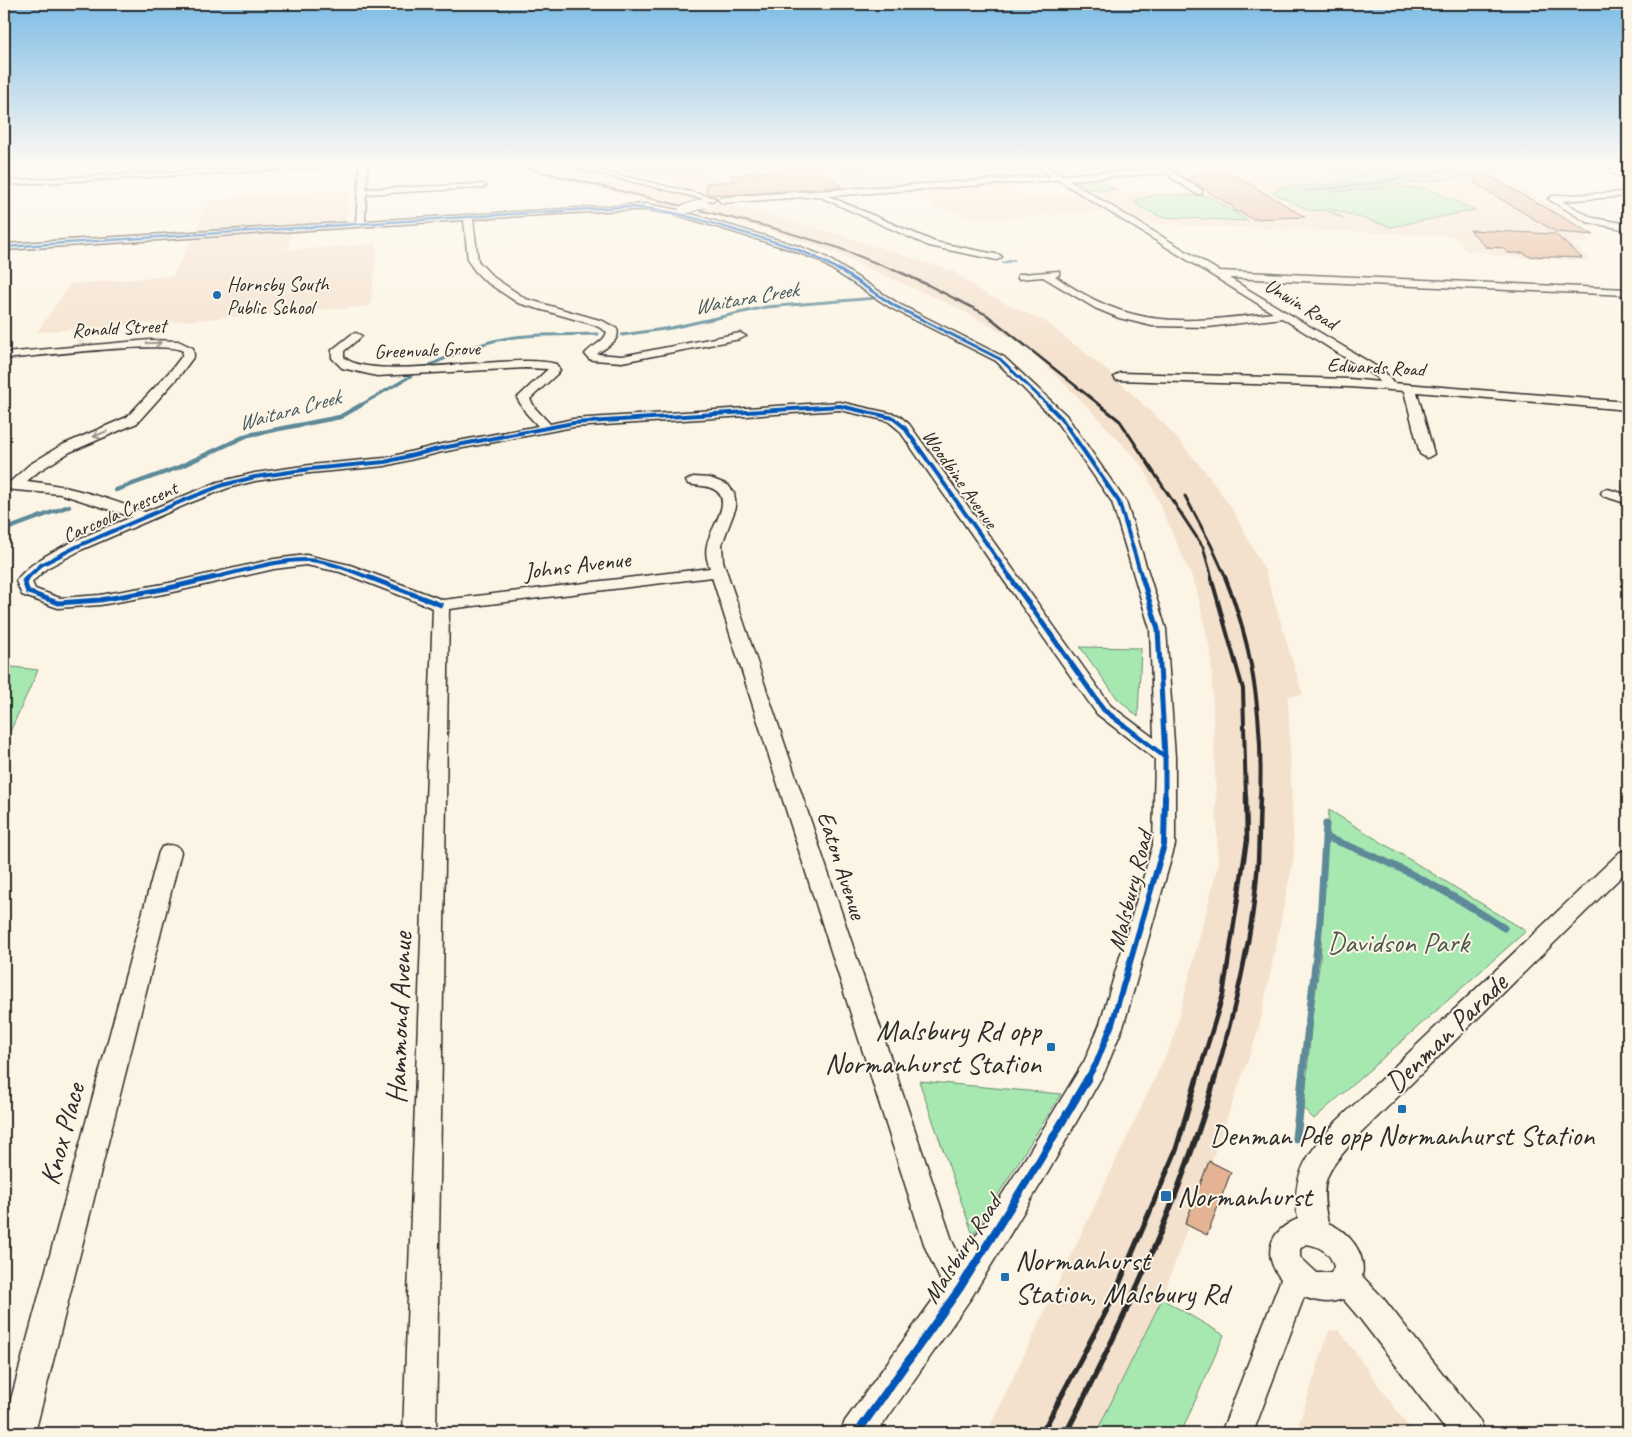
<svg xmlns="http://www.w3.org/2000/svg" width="1632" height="1437" viewBox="0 0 1632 1437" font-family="Caveat,sans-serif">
<rect width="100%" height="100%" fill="#fcf5e5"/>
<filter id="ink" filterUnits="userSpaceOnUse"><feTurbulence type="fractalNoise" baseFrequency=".02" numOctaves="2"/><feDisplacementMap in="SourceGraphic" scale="10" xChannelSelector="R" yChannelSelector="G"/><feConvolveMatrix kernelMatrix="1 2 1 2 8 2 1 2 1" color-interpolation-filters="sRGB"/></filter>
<g filter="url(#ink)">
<g fill="#f4e1cd">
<path d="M498 164H538L695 198 705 205 720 203 808 225 953 271 984 293 1046 322 1108 371 1167 427 1204 470 1231 507 1265 571 1303 695 1288 696 1294 856 1259 1029 1162 1299 1096 1433H987L1173 1040 1218 865 1211 654 1196 587 1144 468 1087 406 1025 345 956 307 824 249 774 232 697 212 643 201Z"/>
<path d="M582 164H1027L1049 176 733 198Z"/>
<path d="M1250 164H1333L1367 172 1442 164H1554L1496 174 1566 214 1592 243H1573L1591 261 1494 256 1490 252 1466 251 1453 236 1146 224 1088 189 1212 194 1192 180 1251 178 1249 176 1256 175 1237 165Z"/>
<path d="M1005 184 1023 197 1076 194 1106 212 972 219 948 209 939 210 915 190Z"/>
<path d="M350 190 346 220 343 221 195 231 209 201 229 200 231 197Z"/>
<path d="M292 232 287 250 377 244 371 306 92 328 81 346H75L85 328 37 332 70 284 173 276 192 239Z"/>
<path d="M1339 1330 1413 1433H1296L1329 1331Z"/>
</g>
<g fill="#a7e8b1" stroke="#698a6e">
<path d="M606 164H717C687 181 637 173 606 164Z"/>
<path d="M833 164H955L844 172Z"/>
<path d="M1326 164 1349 165 1554 164 1496 174 1330 192 1402 187 1429 189 1475 210 1391 227 1328 208 1343 218 1324 210 1311 211 1273 193 1281 187 1338 184 1340 180 1361 177 1364 172H1334L1330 171 1342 168Z"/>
<path d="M1097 178 1117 190 1088 189 1074 180Z"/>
<path d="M1153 195 1209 196 1248 221 1161 217 1140 207 1134 201Z"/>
<path d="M1080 647 1141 648 1138 717 1117 698Z"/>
<path d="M4 666 38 670 4 745Z"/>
<path d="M1329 810 1526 931 1314 1119 1304 1109 1312 1017 1320 960Z"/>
<path d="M919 1081 1061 1094 973 1235Z"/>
<path d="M1162 1299 1224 1335 1181 1433H1096Z"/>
</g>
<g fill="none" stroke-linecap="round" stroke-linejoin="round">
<g stroke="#5d8998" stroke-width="2.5">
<path d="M1306 191 1378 183 1407 176 1484 164"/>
<path d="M1003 263 1014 260"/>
</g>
<g stroke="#5d8998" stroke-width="3">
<path d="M622 335 671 328 766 307 876 298"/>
<path d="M430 365C452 355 475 345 498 340 531 333 565 335 598 334"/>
<path d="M359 406 411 376"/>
</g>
<g stroke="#5d8998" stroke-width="4.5">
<path d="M116 490 177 468 248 435 340 417 361 405"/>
<path d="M4 530 69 506"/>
</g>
<g stroke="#5d8998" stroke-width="7">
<path d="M1325 837C1388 859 1448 891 1504 928"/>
<path d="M1302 1079 1320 921 1326 824"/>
</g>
<path stroke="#5d8998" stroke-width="9" d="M1296 1138 1303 1078"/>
</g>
<g fill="#e3b394" stroke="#2b2b2b">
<path d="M817 165 842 187 730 195 707 194 706 183 735 181 731 175 783 171 780 167Z"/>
<path d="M1228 171 1305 217 1252 219 1242 213 1234 211 1233 207 1188 179 1201 172Z"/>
<path d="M1480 171 1594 235 1556 232 1474 183Z"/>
<path d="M1470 230 1555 234 1582 258 1528 256 1524 253H1508L1503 248 1486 247Z"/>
<path d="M1209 1161 1231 1172 1207 1235 1185 1224Z"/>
</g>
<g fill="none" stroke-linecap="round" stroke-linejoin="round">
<defs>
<g id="minor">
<path d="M311 164H354L350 166 4 185V181Z"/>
<path d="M360 164H368L366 189 482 184 486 186 482 188 366 194 365 221 647 204 678 210 795 245 824 256 899 304 1004 357 1066 415 1126 502 1166 629 1175 757V845L1124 1024 1105 1071 1048 1172 971 1298 877 1433H840L845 1421 943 1286 925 1247 712 577 449 609 436 1433H403L433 608 340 572 306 565 274 569 169 593 100 605 58 608 22 595 16 581C36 552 99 531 132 517L61 494 4 489V483L10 482 29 465 60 446 127 417 172 369 182 356 183 351C165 340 33 357 4 359V353L150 340 178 341 193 348 194 356 180 375 137 423 70 452 39 471 27 481C68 485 106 498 145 512L218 482 255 473 310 465 385 458 442 444 538 426 526 413 517 398 548 369 526 368 377 376 342 368 332 358V350L352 334 356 333 362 336 344 351V357C370 383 511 352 556 364L560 370 558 373 530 399 535 408 550 424 573 419 840 402 898 415 909 424 1111 706 1154 738 1150 629 1112 502 1056 421 996 361 891 308 818 260 789 249 674 214 647 210H622L473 219 478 261 493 277 526 299 603 321 617 329C621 341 606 347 597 354L622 356 740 333 746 336 740 339 622 362 593 360 589 359 585 354C592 345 604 343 607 332L595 325 518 303 485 281 475 271 468 261 464 220 4 250V244L356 222ZM840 410 888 421 899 430 1097 714 1155 759 1153 845 1100 1024 1085 1060 1028 1154 961 1259 953 1243 723 561 722 544 736 507 734 493 728 485 710 478 693 477 686 481 688 484C696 486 704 485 711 488 737 498 709 529 707 545 705 553 707 561 710 568L443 600 350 565 306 555 274 559 169 583 100 595 60 598 35 589 32 582 47 568 83 549 192 502 228 488 255 481 310 473 385 466 442 452 573 427Z"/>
<path d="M559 164H572L716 198 712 201Z"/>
<path d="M1033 164H1042L1061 175 1158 169 1153 165 1160 164 1202 190V194H1196L1165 173 1068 180 1219 271 1628 289V295L1229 278 1384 371 1393 383 1628 402V410L1417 392 1434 454 1427 458 1420 454 1404 391 1349 387 1116 380 1114 377 1120 373 1349 379 1380 382 1376 377 1282 318 1208 327 1152 326 1119 318 1095 308 1043 277 1018 279V275L1022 274 1059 271V275L1055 276C1133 331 1183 323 1273 313L1058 180 828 196 935 242 1000 255 1002 257 997 260 929 246 818 196 722 203 718 200 722 197 1051 176Z"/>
<path d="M1610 169 1628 173V178L1610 173Z"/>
<path d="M1628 192V196L1562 201 1593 218 1628 224V230L1587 222 1548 199 1552 196Z"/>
<path d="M1608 489 1628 495V504L1603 496 1601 493 1603 490Z"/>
<path d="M170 845 178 847 181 852 35 1433H4V1425L159 852 162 847Z"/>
<path d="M1628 850V870L1357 1137C1328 1170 1318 1179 1328 1223 1348 1231 1367 1253 1362 1276L1383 1298 1480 1421 1484 1433H1448L1361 1320 1343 1299C1328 1304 1318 1302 1304 1297L1253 1433H1221L1281 1279C1261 1254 1270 1230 1298 1219 1290 1174 1308 1153 1337 1121L1620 852ZM1306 1244C1320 1246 1331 1253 1334 1267L1331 1273H1317L1300 1257V1249Z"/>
</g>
</defs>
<use href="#minor" stroke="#2b2b2b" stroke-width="3"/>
<use href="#minor" fill="#fcf5e5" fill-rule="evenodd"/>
<path stroke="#2b2b2b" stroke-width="2" d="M509 164 773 228 836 247 896 271"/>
<path stroke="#2b2b2b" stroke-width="2.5" d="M893 269 928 285 987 315 1101 406"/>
<g stroke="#2b2b2b" stroke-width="3">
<path d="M1100 405 1120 421 1203 547 1212 578"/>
<path d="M1185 496 1211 545 1226 578"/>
</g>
<g stroke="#2b2b2b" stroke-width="4">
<path d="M1211 577 1243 689 1246 799"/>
<path d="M1225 577C1254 647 1263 724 1260 799"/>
</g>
<g stroke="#2b2b2b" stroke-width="4.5">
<path d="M1197 1079 1223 995 1247 840 1246 797"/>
<path d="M1215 1079C1235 1009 1253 936 1258 862 1259 841 1259 819 1260 797"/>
</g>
<g stroke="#2b2b2b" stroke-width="5.5">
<path d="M1042 1433 1113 1298 1176 1150 1197 1078"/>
<path d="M1066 1433C1125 1319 1179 1202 1215 1078"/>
</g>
<defs>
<path id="minor-bridge" d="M683 210 704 203"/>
</defs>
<use href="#minor-bridge" stroke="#2b2b2b" stroke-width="11" stroke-linecap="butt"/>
<use href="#minor-bridge" stroke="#fcf5e5" stroke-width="9"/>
<defs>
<path id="cycleway-far5" d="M4 247 622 207C664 207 701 220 741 232 776 242 810 251 840 271"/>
<path id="cycleway-far4" d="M838 269 895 306 1000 359 1049 406"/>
<g id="cycleway-far3">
<path d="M1048 405 1061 418 1119 502 1142 578"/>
<path d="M27 578 41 565 78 546 187 499 223 485 255 477 310 469 385 462 442 448 573 423 840 406 893 418 904 427 1011 578"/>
<path d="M211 578C241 572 274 560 305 560 327 560 351 571 371 578"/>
</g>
<g id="cycleway-far2">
<path d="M28 577 24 581 28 592 58 603 100 600 169 588 216 577"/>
<path d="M368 577 441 605"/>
<path d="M1010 577 1104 710 1165 757"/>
<path d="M1142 577 1158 629 1165 757V799"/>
</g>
<path id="cycleway-far1" d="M1087 1079 1096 1064 1112 1024 1164 845 1165 797"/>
<path id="cycleway" d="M857 1433 960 1288 1038 1163 1088 1078"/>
</defs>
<use href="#cycleway-far5" stroke="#fcf5e5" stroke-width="4"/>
<use href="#cycleway-far4" stroke="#fcf5e5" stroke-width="5"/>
<use href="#cycleway-far3" stroke="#fcf5e5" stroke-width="6"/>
<use href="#cycleway-far2" stroke="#fcf5e5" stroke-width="8"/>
<use href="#cycleway-far1" stroke="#fcf5e5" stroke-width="9"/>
<use href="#cycleway" stroke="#fcf5e5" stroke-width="11"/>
<use href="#cycleway-far5" stroke="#0057b8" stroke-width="2.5"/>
<use href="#cycleway-far4" stroke="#0057b8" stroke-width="3"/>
<use href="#cycleway-far3" stroke="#0057b8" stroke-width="4"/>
<use href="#cycleway-far2" stroke="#0057b8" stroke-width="5"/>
<use href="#cycleway-far1" stroke="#0057b8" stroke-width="6"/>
<use href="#cycleway" stroke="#0057b8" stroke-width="8"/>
</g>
<defs><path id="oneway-shaft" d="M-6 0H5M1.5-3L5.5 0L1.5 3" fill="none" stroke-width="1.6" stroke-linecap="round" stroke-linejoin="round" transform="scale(1.25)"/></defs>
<g stroke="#949088">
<use href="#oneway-shaft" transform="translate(154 343) rotate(-2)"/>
<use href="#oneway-shaft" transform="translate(100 434) rotate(158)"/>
</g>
</g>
<linearGradient id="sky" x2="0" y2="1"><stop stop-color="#7ebce5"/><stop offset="0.45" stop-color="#fefaf3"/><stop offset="1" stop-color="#fefaf3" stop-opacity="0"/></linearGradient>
<rect width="1632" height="365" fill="url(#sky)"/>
<g fill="#1f6fb2" stroke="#fcf5e5" stroke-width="2">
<circle cx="217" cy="295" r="5"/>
<rect x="1046" y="1042" width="10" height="10" rx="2.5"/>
<rect x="1397" y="1104" width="10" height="10" rx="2.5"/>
<rect x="1160" y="1190" width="12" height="12" rx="2.5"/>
<rect x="1000" y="1272" width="10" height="10" rx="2.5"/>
</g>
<g text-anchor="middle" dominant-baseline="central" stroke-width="4" stroke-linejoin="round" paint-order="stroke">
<g font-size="20" fill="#2b2b2b" stroke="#fcf5e5" text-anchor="start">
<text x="227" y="284">Hornsby South<tspan x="227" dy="23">Public School</tspan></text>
</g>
<g font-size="20" fill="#2b2b2b" stroke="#fcf5e5">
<text transform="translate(1301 304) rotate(31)">Unwin Road</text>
<text transform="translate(119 328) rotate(-3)">Ronald Street</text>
<text transform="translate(427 350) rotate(-2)">Greenvale Grove</text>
<text transform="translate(1376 367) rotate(3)">Edwards Road</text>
<text transform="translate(960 479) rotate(55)">Woodbine Avenue</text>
<text transform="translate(120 512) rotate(-24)">Carcoola Crescent</text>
</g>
<g font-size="21" font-style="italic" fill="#445a61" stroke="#fcf5e5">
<text transform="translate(746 298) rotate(-10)">Waitara Creek</text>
<text transform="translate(289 410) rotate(-15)">Waitara Creek</text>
</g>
<g font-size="24" fill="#2b2b2b" stroke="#fcf5e5">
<text transform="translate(577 565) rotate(-7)">Johns Avenue</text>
<text transform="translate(842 865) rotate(72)">Eaton Avenue</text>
<text transform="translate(1130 891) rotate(-76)">Malsbury Road</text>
<text transform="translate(962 1249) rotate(-57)">Malsbury Road</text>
</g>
<g font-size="29" fill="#4a5a4c" stroke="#fcf5e5">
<text x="1398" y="942">Davidson Park</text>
</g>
<g font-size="29" fill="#2b2b2b" stroke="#fcf5e5">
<text transform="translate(399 1018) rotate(-88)">Hammond Avenue</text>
<text transform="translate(1446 1033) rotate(-44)">Denman Parade</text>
<text transform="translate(62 1134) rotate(-75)">Knox Place</text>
</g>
<g font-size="29" fill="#2b2b2b" stroke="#fcf5e5" text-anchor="start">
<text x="1041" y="1030" text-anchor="end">Malsbury Rd opp<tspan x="1041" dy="33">Normanhurst Station</tspan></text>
<text x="1402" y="1135" text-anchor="middle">Denman Pde opp Normanhurst Station</text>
<text x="1177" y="1196">Normanhurst</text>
<text x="1015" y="1260">Normanhurst<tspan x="1015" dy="33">Station, Malsbury Rd</tspan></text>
</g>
</g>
<rect width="1632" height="1437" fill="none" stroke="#fcf5e5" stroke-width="20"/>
<rect x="10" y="10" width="1612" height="1417" fill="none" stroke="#2b2b2b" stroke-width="2" filter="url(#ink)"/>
</svg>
